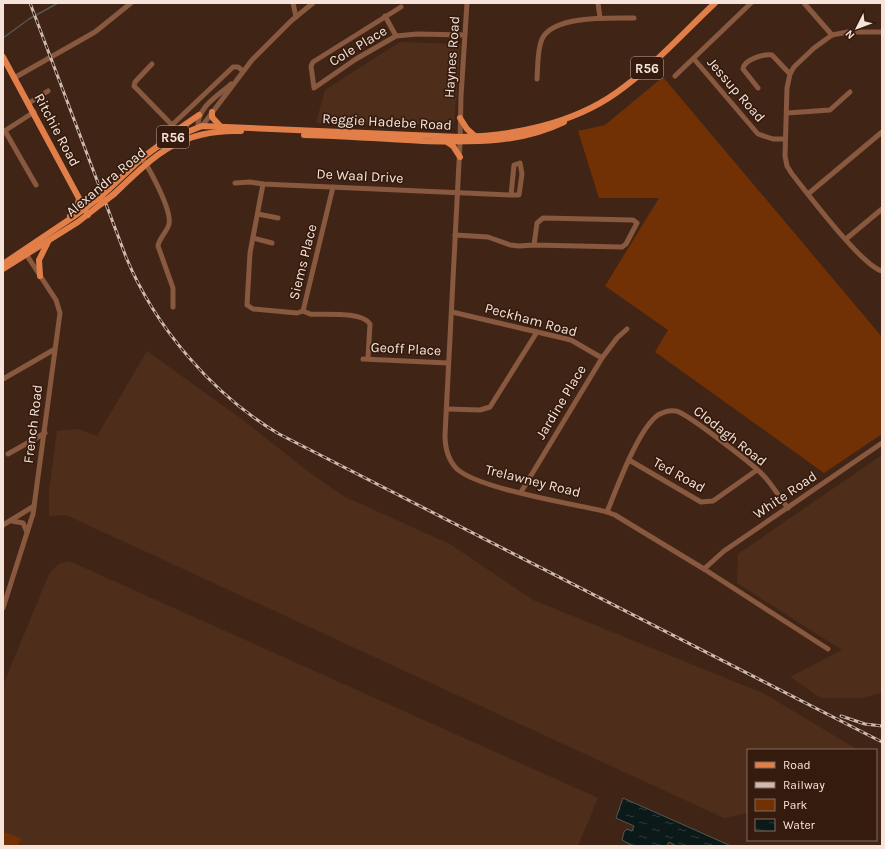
<svg xmlns="http://www.w3.org/2000/svg" width="885" height="849" viewBox="0 0 885 849" font-family="Karla,sans-serif">
<defs>
<pattern id="water-ripples" width="26" height="14" patternUnits="userSpaceOnUse"><rect width="26" height="14" fill="#0b1a19"/><path d="M2 4q2-2 4 0t4 0M15 11q2-2 4 0t4 0" fill="none" stroke="#2f3b3a"/></pattern>
</defs>
<rect width="100%" height="100%" fill="#402517"/>
<g fill="#4e2d1b">
<path d="M400 42 461 44 454 122 444 125 316 123 325 90Z"/>
<path d="M147 351 243 420 310 473 345 497 450 544 533 600 765 694 858 750H748V813L724 818 66 515 49 516V491L57 431 78 429 97 436Z"/>
<path d="M882 455V693L861 698H821L790 677 842 650 737 583 738 554Z"/>
<path d="M69 561 598 798 578 846H3V685L50 572 59 564Z"/>
</g>
<g fill="#713105">
<path d="M663 77 882 337V434L824 473 655 352 668 330 605 286 659 198H599L578 131 605 125Z"/>
<path d="M3 832 21 838 18 846H3Z"/>
</g>
<path fill="url(#water-ripples)" stroke="#525753" d="M623 798 731 846H677L669 842 667 845 668 846H633L622 840 624 832 627 829 632 831 634 826 616 818Z"/>
<g fill="none" stroke-linecap="round" stroke-linejoin="round">
<path stroke="#525753" stroke-width="1.5" d="M3 38 29 19 58 3"/>
<g stroke="#88583f" stroke-width="5">
<path d="M293 3 296 17"/>
<path d="M467 3 461 96 460 143 445 435C445 448 448 460 457 469 479 489 574 504 607 512L615 515 704 569 828 649"/>
<path d="M598 3 600 18"/>
<path d="M804 3 832 35"/>
<path d="M401 7 313 62 311 66 314 88 356 59 396 36 417 34 465 35"/>
<path d="M385 16 396 36"/>
<path d="M882 32H848L832 35 814 48 794 67 790 74 787 88 785 156 787 166 792 174C808 194 862 266 882 271"/>
<path d="M694 59 758 134 773 139H785"/>
<path d="M152 64 135 82 134 86 172 125 233 67H238L243 71"/>
<path d="M675 76 751 3"/>
<path d="M14 78 95 32 131 3"/>
<path d="M537 79C538 67 537 50 542 39 553 15 611 18 634 18"/>
<path d="M758 88 743 69C744 59 764 54 772 55L790 74"/>
<path d="M29 103 48 91"/>
<path d="M787 113 830 110 850 92"/>
<path d="M202 126 252 60 291 21 313 3"/>
<path d="M198 127C197 107 218 96 231 84"/>
<path d="M5 131 36 185"/>
<path d="M3 132 34 112"/>
<path d="M142 158C150 170 172 210 169 224 167 232 159 238 158 246L173 288V307"/>
<path d="M235 183 250 182 263 184 511 195H519L522 174 520 163 514 165 511 195"/>
<path d="M263 184 250 253 247 305 253 309 297 313 303 311"/>
<path d="M808 194 882 132"/>
<path d="M258 214 278 218"/>
<path d="M455 235 488 237 510 245 519 246 534 245 622 247 626 244 637 223 633 220 543 218 537 223 534 245"/>
<path d="M253 238 272 243"/>
<path d="M846 239 882 209"/>
<path d="M303 311 333 187"/>
<path d="M303 311 310 314C324 315 362 311 370 324L368 358"/>
<path d="M452 312 571 340 602 358"/>
<path d="M363 359 448 363"/>
<path d="M3 379 55 349"/>
<path d="M447 409 480 410 490 407 537 332"/>
<path d="M8 454 45 433"/>
<path d="M629 460 701 502 713 501 757 470"/>
<path d="M521 492 602 358 617 338 627 329"/>
<path d="M607 512C617 488 638 429 658 415 663 412 670 410 676 411 687 413 752 464 762 474 772 484 779 497 788 508"/>
<path d="M12 521 23 523 27 532"/>
<path d="M3 525 34 506"/>
<path d="M704 569 724 551 882 443"/>
<path d="M3 608 33 514 60 313 56 300 24 251"/>
</g>
<g stroke="#e27f49" stroke-width="6">
<path d="M3 57 88 215"/>
<path d="M212 112V117L220 126"/>
<path d="M460 118 467 129 476 137"/>
<path d="M170 135 199 115"/>
<path d="M304 135C344 136 384 139 423 141 472 142 519 144 564 122"/>
<path d="M447 142 453 146 460 157"/>
<path d="M109 189 142 158 165 141 202 126 460 137C513 136 572 124 616 93 652 68 683 33 715 3"/>
<path d="M114 194C155 155 180 129 241 131"/>
<path d="M70 216 77 208 79 199"/>
<path d="M3 264 73 217 99 198"/>
<path d="M3 269 78 222 101 204"/>
<path d="M40 276 39 260 48 242"/>
</g>
<defs>
<g id="rail">
<path d="M30 3 126 257C155 327 213 395 279 434L882 742"/>
<path d="M841 716 865 724 882 726"/>
</g>
</defs>
<use href="#rail" stroke="#cebab0" stroke-width="3"/>
<use href="#rail" stroke="#351b0d" stroke-width="1.5" stroke-dasharray="4.5" stroke-linecap="butt"/>
<g stroke="#e27f49" stroke-width="6">
<path d="M99 198 109 189"/>
<path d="M101 204 114 194"/>
</g>
</g>
<g text-anchor="middle" dominant-baseline="central" stroke-width="3.5" stroke-linejoin="round" paint-order="stroke">
<g fill="#351b0d" stroke="#bca89d" stroke-width="1">
<rect x="631" y="57" width="32" height="22" rx="3"/>
<rect x="157" y="126" width="32" height="22" rx="3"/>
</g>
<g font-size="13" font-weight="bold" fill="#f6e4db">
<text x="647" y="68">R56</text>
<text x="173" y="137">R56</text>
</g>
<g font-size="14" fill="#f6e4db" stroke="#351b0d">
<text transform="translate(358 46) rotate(-31)">Cole Place</text>
<text transform="translate(452 57) rotate(-86)">Haynes Road</text>
<text transform="translate(736 90) rotate(49)">Jessup Road</text>
<text transform="translate(387 122) rotate(3)">Reggie Hadebe Road</text>
<text transform="translate(57 130) rotate(62)">Ritchie Road</text>
<text transform="translate(360 176) rotate(3)">De Waal Drive</text>
<text transform="translate(106 182) rotate(-40)">Alexandra Road</text>
<text transform="translate(303 262) rotate(-76)">Siems Place</text>
<text transform="translate(531 320) rotate(15)">Peckham Road</text>
<text transform="translate(406 349) rotate(3)">Geoff Place</text>
<text transform="translate(561 402) rotate(-59)">Jardine Place</text>
<text transform="translate(33 424) rotate(-83)">French Road</text>
<text transform="translate(730 436) rotate(38)">Clodagh Road</text>
<text transform="translate(679 475) rotate(29)">Ted Road</text>
<text transform="translate(533 481) rotate(14)">Trelawney Road</text>
<text transform="translate(785 495) rotate(-34)">White Road</text>
</g>
</g>
<rect width="885" height="849" fill="none" stroke="#f6e4db" stroke-width="8"/>
<rect x="747" y="749" width="130" height="92" fill="#351b0d" stroke="#826b5f"/>
<rect x="755" y="762" width="20" height="6" fill="#e27f49" stroke="#826b5f"/>
<text x="783" y="769" font-size="12" fill="#f6e4db">Road</text>
<rect x="755" y="782" width="20" height="6" fill="#cebab0" stroke="#826b5f"/>
<text x="783" y="789" font-size="12" fill="#f6e4db">Railway</text>
<rect x="755" y="799" width="20" height="12" fill="#713105" stroke="#826b5f"/>
<text x="783" y="809" font-size="12" fill="#f6e4db">Park</text>
<rect x="755" y="819" width="20" height="12" fill="url(#water-ripples)" stroke="#826b5f"/>
<text x="783" y="829" font-size="12" fill="#f6e4db">Water</text>
<g transform="translate(857 28) rotate(228)" stroke="#351b0d" stroke-width="3" paint-order="stroke">
<path d="M0-3L7 15L0 10L-7 15Z" fill="#f6e4db"/>
<text y="-6" font-size="11" font-weight="bold" text-anchor="middle" fill="#f6e4db">N</text>
</g>
</svg>
